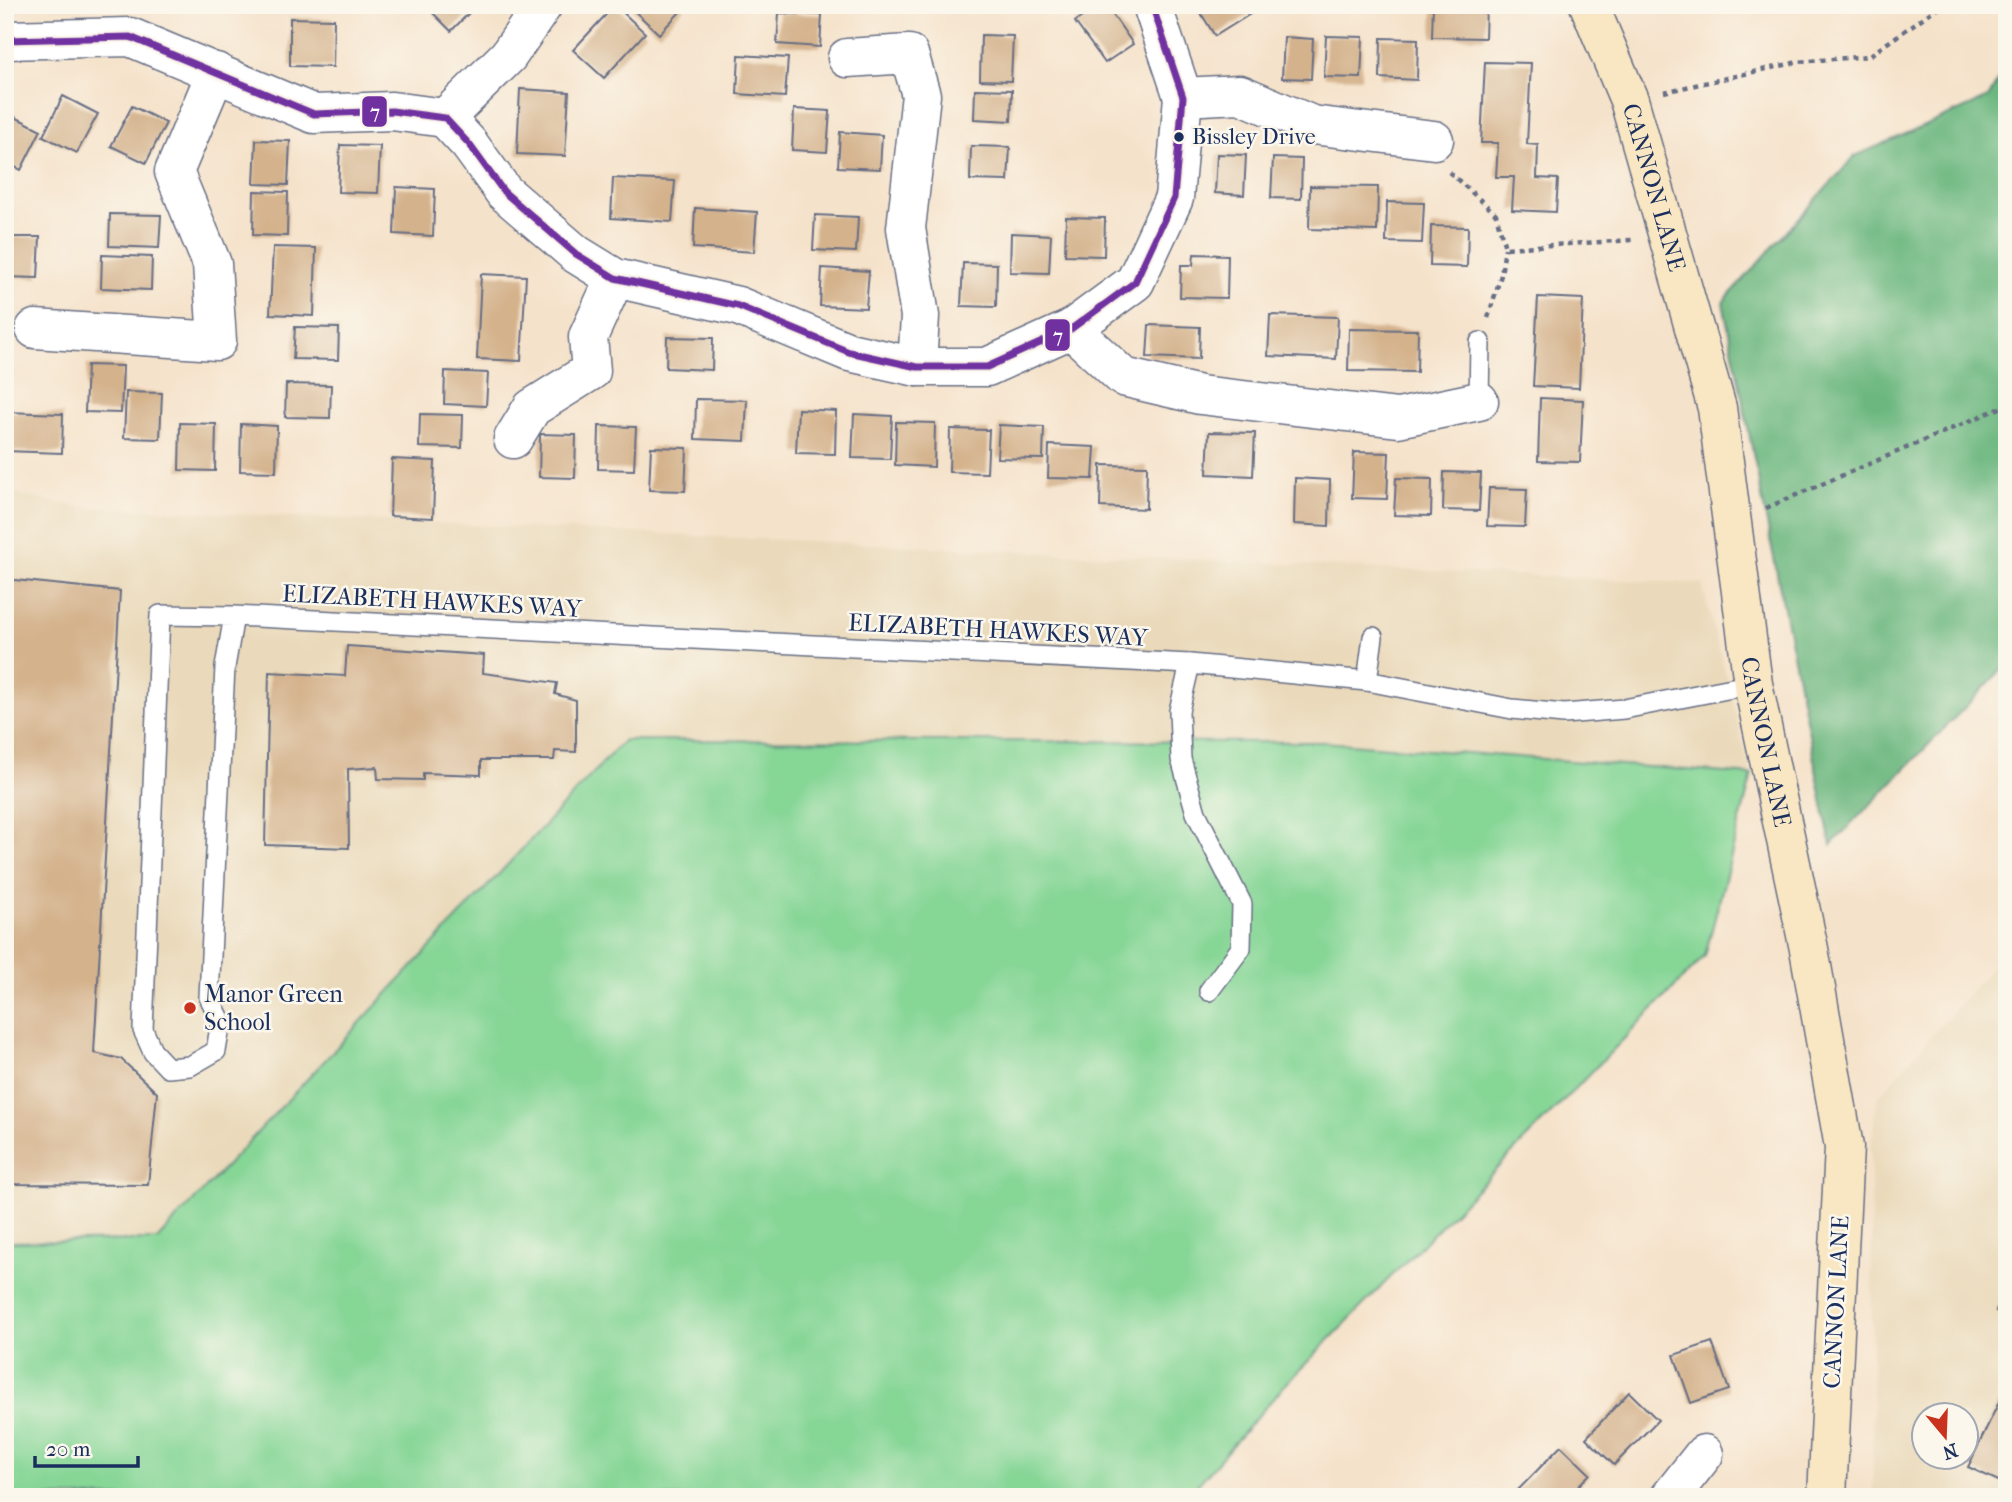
<svg xmlns="http://www.w3.org/2000/svg" width="2012" height="1502" viewBox="0 0 2012 1502" font-family="'IM FELL French Canon',serif">
<rect width="100%" height="100%" fill="#fbf7ec"/>
<filter id="ink" filterUnits="userSpaceOnUse"><feTurbulence type="fractalNoise" baseFrequency=".0143" numOctaves="2"/><feDisplacementMap in="SourceGraphic" scale="14" xChannelSelector="R" yChannelSelector="G"/><feConvolveMatrix kernelMatrix="1 2 1 2 8 2 1 2 1" color-interpolation-filters="sRGB"/></filter>
<filter id="wash" filterUnits="userSpaceOnUse"><feTurbulence type="fractalNoise" baseFrequency=".00686" numOctaves="4" result="noise"/><feDisplacementMap in="SourceGraphic" scale="28" xChannelSelector="R" yChannelSelector="G"/><feGaussianBlur stdDeviation="1.57" result="paint"/><feColorMatrix in="noise" values="0 0 0 0 0 0 0 0 0 0 0 0 0 0 0 0 0 1.4 0 .05"/><feComposite in="paint" operator="in"/></filter>
<g filter="url(#wash)">
<rect width="100%" height="100%" fill="#f5e2ca"/>
<g fill="#ead9ba" fill-rule="evenodd">
<path d="M5 489 24 496 72 506 1702 584 1752 775 1324 742 624 740 157 1240 5 1242Z"/>
<path d="M2007 950V1497H1873L1871 1145 1877 1098ZM1924 1414H1966V1456H1924Z"/>
</g>
<path fill="#86d696" stroke="#50827a" stroke-width="2" d="M624 740 1324 742 1752 775 1705 956 1283 1387 1187 1497H5V1242L157 1240Z"/>
<path fill="#6cb77f" stroke="#44736e" stroke-width="2" d="M2007 65V664L1831 845 1723 302 1855 156 1988 98Z"/>
<g id="blocks">
<g fill="#d4b28c">
<path d="M118 5H155V10L118 9Z"/>
<path d="M231 5H267V11L231 10Z"/>
<path d="M425 5H477L451 31Z"/>
<path d="M615 5 645 33 604 78 573 50Z"/>
<path d="M628 5H682L684 8 659 34Z"/>
<path d="M1098 5H1106L1133 44 1105 63 1075 22Z"/>
<path d="M1196 5H1248L1252 13 1215 36Z"/>
<path d="M1433 5H1486L1485 38 1432 37Z"/>
<path d="M779 13 822 15 820 47 777 44Z"/>
<path d="M290 18 334 19 333 67 290 66Z"/>
<path d="M981 35 1013 36 1011 81 980 80Z"/>
<path d="M1326 36 1363 37 1361 78 1324 77Z"/>
<path d="M1284 37 1313 39 1311 79 1282 78Z"/>
<path d="M1381 38 1418 39 1417 80 1380 78Z"/>
<path d="M739 55 788 58 785 97 737 94Z"/>
<path d="M1485 62 1531 63 1527 144 1538 145 1537 178 1558 179 1556 212 1512 210 1514 177H1496L1498 143H1481Z"/>
<path d="M520 89 569 92 565 156 517 154Z"/>
<path d="M975 89 1012 90 1011 121 974 119Z"/>
<path d="M63 96 98 114 77 153 43 136Z"/>
<path d="M132 106 166 123 146 163 111 146Z"/>
<path d="M794 109 830 111 827 152 792 150Z"/>
<path d="M5 112 41 130 21 170 5 162Z"/>
<path d="M840 132 882 135 880 169 838 167Z"/>
<path d="M256 140 290 141 288 185 254 184Z"/>
<path d="M340 145 380 146 378 193 338 192Z"/>
<path d="M971 146 1010 147 1008 181 970 180Z"/>
<path d="M1217 154 1246 155 1244 195 1215 193Z"/>
<path d="M1273 158 1302 159 1301 199 1271 198Z"/>
<path d="M613 178 675 181 672 222 611 218Z"/>
<path d="M1310 186 1378 187 1377 231 1309 229Z"/>
<path d="M396 187 435 189 433 236 394 234Z"/>
<path d="M254 191 288 192 287 236 253 235Z"/>
<path d="M1387 202 1424 203 1422 243 1386 242Z"/>
<path d="M695 208 757 212 754 252 693 248Z"/>
<path d="M110 214 161 215 159 248 109 246Z"/>
<path d="M815 215 858 217 856 252 813 250Z"/>
<path d="M1066 217 1105 218 1104 256 1065 255Z"/>
<path d="M1431 226 1468 227 1467 267 1430 266Z"/>
<path d="M1011 233 1051 235 1049 273 1010 272Z"/>
<path d="M5 237H40L38 278 5 277Z"/>
<path d="M273 247 316 248 314 316 270 314Z"/>
<path d="M1194 254 1228 255 1227 298 1180 297 1181 265H1193Z"/>
<path d="M102 255 152 257 151 290 101 288Z"/>
<path d="M963 263 997 264 996 307 961 306Z"/>
<path d="M822 268 869 271 866 308 820 306Z"/>
<path d="M481 274 526 276 521 361 477 359Z"/>
<path d="M1538 297 1583 299 1579 388 1533 386Z"/>
<path d="M1270 315 1338 317 1336 359 1268 356Z"/>
<path d="M1149 325 1200 327 1199 359 1147 357Z"/>
<path d="M295 327 339 328 338 360 293 359Z"/>
<path d="M1349 329 1418 330 1417 372 1348 371Z"/>
<path d="M667 337 713 338 712 370 666 368Z"/>
<path d="M87 365 123 366 121 413 85 412Z"/>
<path d="M445 371 488 373 486 406 444 404Z"/>
<path d="M286 384 331 385 330 418 285 417Z"/>
<path d="M126 392 162 393 160 439 124 438Z"/>
<path d="M1540 398 1583 400 1580 462 1538 461Z"/>
<path d="M696 399 747 400 745 441 695 439Z"/>
<path d="M798 409 836 411 835 454 796 453Z"/>
<path d="M5 412 63 414 62 453 5 451Z"/>
<path d="M420 414 463 415 462 448 419 447Z"/>
<path d="M854 414 892 416 890 459 852 458Z"/>
<path d="M896 422 935 423 934 467 895 465Z"/>
<path d="M180 423 216 424 215 471 179 470Z"/>
<path d="M241 424 277 426 276 472 240 471Z"/>
<path d="M999 425 1044 427 1043 459 997 458Z"/>
<path d="M599 426 636 427 634 470 598 469Z"/>
<path d="M950 429 989 430 987 473 949 472Z"/>
<path d="M1209 432 1255 433 1253 476 1207 474Z"/>
<path d="M540 434 576 435 575 478 539 477Z"/>
<path d="M1049 445 1095 447 1093 479 1048 478Z"/>
<path d="M651 447 687 448 685 491 649 490Z"/>
<path d="M1354 452 1389 453 1387 499 1352 498Z"/>
<path d="M392 459 435 461 433 518 390 516Z"/>
<path d="M1101 465 1147 466 1146 509 1100 507Z"/>
<path d="M1444 472 1481 473 1479 511 1443 510Z"/>
<path d="M1295 478 1330 480 1329 526 1294 524Z"/>
<path d="M1396 478 1432 479 1431 516 1394 515Z"/>
<path d="M1489 488 1527 489 1525 527 1487 526Z"/>
<path d="M5 579 120 591 94 1053 121 1059 157 1093 148 1185 5 1184Z"/>
<path d="M347 646 484 655 483 673 557 683 555 694 576 700V752L555 751 554 760H481V775L423 773V780L378 779 377 767 348 769 349 848 265 845 269 672 345 676Z"/>
<path d="M2007 1288V1316L1996 1311Z"/>
<path d="M1712 1342 1729 1390 1691 1403 1674 1355Z"/>
<path d="M2007 1385V1485L1968 1467Z"/>
<path d="M1629 1392 1658 1420 1614 1465 1586 1438Z"/>
<path d="M1561 1446 1590 1474 1567 1497H1523L1517 1491Z"/>
</g>
</g>
</g>
<g filter="url(#ink)">
<use href="#blocks" fill-opacity="0" stroke="#676e84" stroke-width="2"/>
<g fill="none" stroke-linecap="round" stroke-linejoin="round">
<defs>
<g id="lane">
<path d="M1479 401 1480 342"/>
<path d="M234 616 225 667 209 997 221 1021 216 1051 190 1066 168 1068 153 1052 143 1030 160 615 234 616 1190 664 1367 681 1512 709 1564 714 1624 709 1753 684"/>
<path d="M1190 664 1179 711 1181 759 1196 813 1242 904 1241 948 1209 991"/>
<path d="M1367 681 1373 637"/>
</g>
<g id="street">
<path d="M5 40 130 37 314 114 392 111 445 118"/>
<path d="M847 58 909 54 921 95 906 228 920 316 917 367"/>
<path d="M1183 97 1240 94 1312 125 1434 140"/>
<path d="M445 118 469 144 504 192 576 254 615 278 738 306 849 352 917 367H987L1071 329 1135 282 1174 198 1183 97 1152 5"/>
<path d="M445 118 508 56 543 5"/>
<path d="M35 329 217 341 212 264 174 172 216 72"/>
<path d="M1071 329 1123 377 1200 395 1398 418 1479 401"/>
<path d="M513 439 532 408 591 371 588 337 615 278"/>
<path d="M1670 1497 1704 1454"/>
</g>
<g id="secondary">
<path id="s1" d="M1589 5 1629 100 1717 408 1753 684 1809 949 1844 1147 1827 1497"/>
</g>
</defs>
<use href="#lane" stroke="#676e84" stroke-width="22"/>
<use href="#street" stroke="#676e84" stroke-width="41"/>
<use href="#secondary" stroke="#676e84" stroke-width="41"/>
<g stroke="#676e84" stroke-width="4.5" stroke-dasharray="5 5" stroke-linecap="butt">
<path d="M1664 92 1798 62 1869 56 1941 5"/>
<path d="M1449 172 1496 214 1505 248 1632 240"/>
<path d="M1488 318 1501 275 1505 248"/>
<path d="M1766 508 2007 405"/>
</g>
<use href="#lane" stroke="#fff" stroke-width="19"/>
<use href="#street" stroke="#fff" stroke-width="38"/>
<use href="#secondary" stroke="#f9e7c3" stroke-width="38"/>
<defs>
<path id="bus-1" d="M5 40 130 37 314 114 392 111 445 118 469 144 504 192 576 254 615 278 738 306 849 352 917 367H987L1071 329 1135 282 1174 198 1183 97 1152 5"/>
</defs>
<use href="#bus-1" stroke="#fbf7ec" stroke-width="12"/>
<use href="#bus-1" stroke="#7030a0" stroke-width="7"/>
</g>
</g>
<circle fill="#1b2f5e" stroke="#fbf7ec" stroke-width="2.5" cx="1179" cy="137" r="6"/>
<circle fill="#c8321e" stroke="#fbf7ec" stroke-width="2.5" cx="190" cy="1008" r="7"/>
<g text-anchor="middle" dominant-baseline="central" stroke-width="5" stroke-linejoin="round" paint-order="stroke">
<g font-size="22" fill="#1b2f5e" stroke="#fbf7ec" text-anchor="start">
<text x="1192" y="137">Bissley Drive</text>
</g>
<g font-size="24" fill="#1b2f5e" stroke="#fbf7ec">
<text stroke="none"><textPath href="#s1" startOffset="194">CANNON LANE</textPath></text>
<text transform="translate(432 601) rotate(3)">ELIZABETH HAWKES WAY</text>
<text transform="translate(998 630) rotate(3)">ELIZABETH HAWKES WAY</text>
<text stroke="none"><textPath href="#s1" startOffset="761">CANNON LANE</textPath></text>
<text transform="translate(1836 1302) rotate(-87)">CANNON LANE</text>
</g>
<g font-size="24" fill="#1b2f5e" stroke="#fbf7ec" text-anchor="start">
<text x="204" y="994">Manor Green<tspan x="204" dy="28">School</tspan></text>
</g>
</g>
<g stroke="#fbf7ec" stroke-width="2.5">
<rect x="361" y="95" width="27" height="33" rx="7" fill="#7030a0"/>
<rect x="1044" y="318" width="27" height="34" rx="7" fill="#7030a0"/>
</g>
<g font-size="19" text-anchor="middle" font-weight="bold" fill="#fff">
<text x="375" y="118">7</text>
<text x="1058" y="342">7</text>
</g>
<rect width="2012" height="1502" fill="none" stroke="#fbf7ec" stroke-width="28"/>
<g transform="translate(1945 1436) rotate(161)"><circle r="33" fill="#fbf7ec" stroke="#a1a7b3" stroke-width="2"/>
<path d="M0-5L12 26L0 18L-12 26Z" fill="#c8321e"/>
<text y="-10" font-size="19" font-weight="bold" text-anchor="middle" fill="#1b2f5e">N</text>
</g>
<path d="M35 1456v10h103v-10" fill="none" stroke="#1b2f5e" stroke-width="3.5"/>
<text x="46" y="1456" font-size="21" fill="#1b2f5e" stroke="#fbf7ec" stroke-width="5" paint-order="stroke">20 m</text>
</svg>
